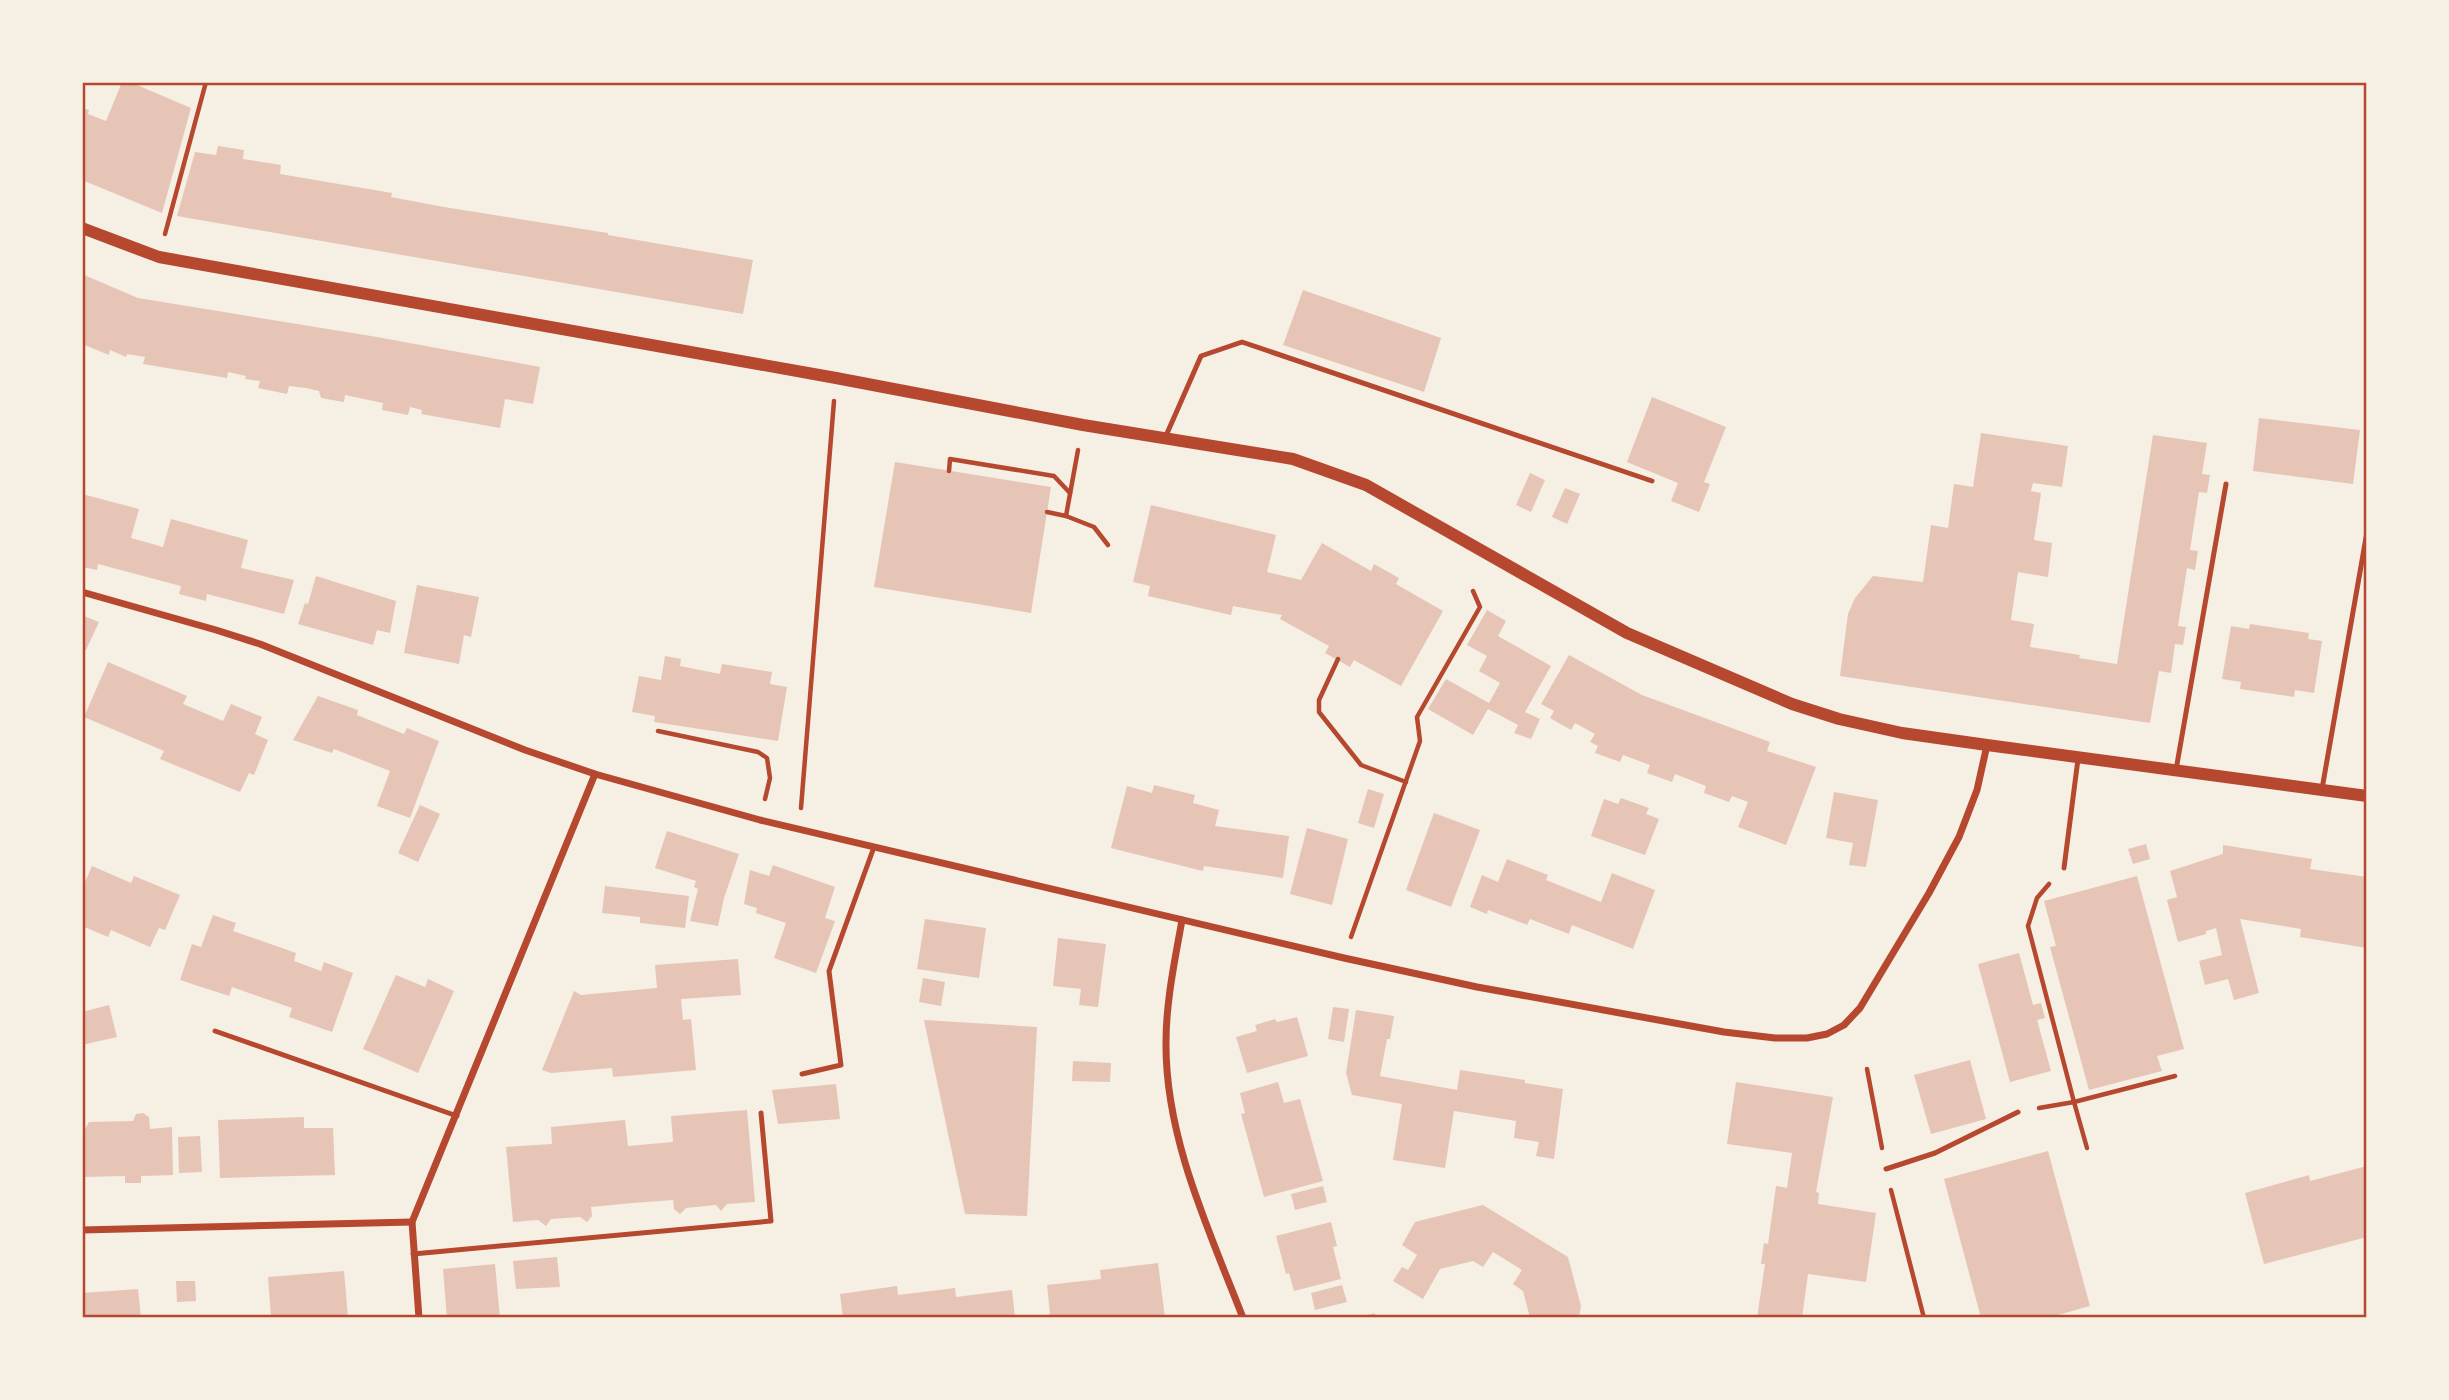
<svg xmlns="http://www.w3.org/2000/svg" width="2449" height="1400" viewBox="0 0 2449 1400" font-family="'PT Sans',sans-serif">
<rect width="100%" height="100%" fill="#f6efe4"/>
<g fill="#e6c5b7">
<path d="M122 82H130L191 108 162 213 82 180V108L89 110 88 114 106 121Z"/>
<path d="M218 146 244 150 243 159 281 165 280 174 392 193 391 197 444 207 608 233V235L753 260 743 314 177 216 195 152 216 155Z"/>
<path d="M84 275 138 298 377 337 540 367 533 404 505 399 500 428 421 414 422 410 410 407 408 415 382 410 383 403 345 395 344 402 321 398 319 391 306 388 289 386 287 394 258 388 260 381 245 379 246 376 228 372 227 378 143 364 145 357 127 354 126 357 110 350 109 355 82 344V280Z"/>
<path d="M1303 290 1441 338 1424 392 1283 345Z"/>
<path d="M1652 397 1726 427 1704 482 1710 484 1699 512 1671 501 1678 483 1627 462Z"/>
<path d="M2259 418 2360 430 2353 484 2253 471Z"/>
<path d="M1981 433 2068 446 2062 487 2033 483 2031 491 2041 493 2034 540 2052 543 2048 577 2018 572 2011 620 2034 624 2030 647 2080 655 2079 658 2117 664 2153 435 2207 443 2202 474 2210 475 2207 493 2199 492 2190 550 2198 551 2195 570 2187 568 2178 626 2186 627 2183 645 2175 644 2171 673 2159 671 2150 723 1840 676 1848 614 1855 598 1873 576 1923 582 1931 525 1948 528 1954 484 1973 487Z"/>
<path d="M895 462 1051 487 1031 613 874 587Z"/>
<path d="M1530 473 1545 480 1531 512 1516 505Z"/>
<path d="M1565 488 1580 494 1567 524 1552 517Z"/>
<path d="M82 494 139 509 131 538 163 547 171 519 248 540 241 568 294 580 284 614 207 594 206 601 179 594 181 586 98 564 97 570 82 567Z"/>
<path d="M1151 505 1276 535 1267 572 1301 580 1322 543 1371 571 1374 564 1399 578 1396 584 1443 611 1401 686 1354 660 1350 667 1325 653 1329 646 1280 619 1282 615 1233 606 1231 615 1148 596 1150 586 1133 582Z"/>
<path d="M316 576 396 601 390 633 377 630 373 645 298 624 305 603 308 604Z"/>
<path d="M417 585 479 597 471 637 464 635 459 664 404 653Z"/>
<path d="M1487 610 1506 621 1498 636 1551 666 1525 712 1540 719 1531 739 1514 733 1518 725 1488 709 1473 735 1428 709 1446 679 1489 703 1500 683 1479 671 1487 656 1467 645Z"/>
<path d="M84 616 99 622 86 650 82 649Z"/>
<path d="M2250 624 2309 633 2308 639 2322 641 2314 693 2295 690 2294 697 2240 689 2241 682 2222 679 2231 626 2249 629Z"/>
<path d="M1569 655 1642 695 1770 742 1767 751 1816 767 1786 845 1738 827 1748 802 1732 796 1729 802 1704 793 1706 786 1675 774 1672 782 1647 773 1650 765 1623 755 1620 762 1595 753 1598 746 1590 742 1595 734 1575 723 1571 730 1550 718 1554 711 1541 704Z"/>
<path d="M665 656 681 659 680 666 720 674 722 664 772 672 770 684 787 687 778 741 654 722 655 716 632 712 639 676 661 680Z"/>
<path d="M108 662 187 696 183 704 223 721 231 704 262 717 255 734 268 740 254 775 249 773 240 792 160 759 164 751 84 717Z"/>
<path d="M318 696 358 710 357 715 404 734 407 728 439 741 410 818 377 806 390 771 334 749 332 753 293 740Z"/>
<path d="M1154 785 1195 795 1193 803 1219 810 1215 826 1289 836 1283 878 1204 866 1203 871 1111 848 1127 786 1152 793Z"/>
<path d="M1368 789 1384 794 1374 828 1358 823Z"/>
<path d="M1834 792 1878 800 1866 867 1849 865 1853 843 1826 838Z"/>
<path d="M1621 798 1649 808 1646 814 1659 819 1645 855 1591 836 1604 799 1618 804Z"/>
<path d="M420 805 440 814 418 862 398 853Z"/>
<path d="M1434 813 1480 830 1451 907 1406 890Z"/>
<path d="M1307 828 1348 839 1332 905 1290 894Z"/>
<path d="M667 831 739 854 724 898 718 926 690 921 698 889 694 887 696 881 655 868Z"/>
<path d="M2146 844 2150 859 2133 864 2128 849Z"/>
<path d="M2223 845 2312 859 2310 869 2367 877V948L2300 937 2301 929 2240 919 2259 993 2234 1000 2228 979 2205 985 2199 961 2222 955 2216 928 2206 931V934L2178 942 2167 900 2177 897 2170 871 2223 854Z"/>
<path d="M1507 859 1548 875 1546 880 1601 902 1612 873 1655 890 1633 949 1572 925 1569 934 1530 919 1527 925 1488 910 1487 914 1470 907 1482 875 1498 882Z"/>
<path d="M773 865 835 887 825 918 835 921 816 973 774 958 786 923 756 913 757 908 744 904 750 870 769 876Z"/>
<path d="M92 866 131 883 134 876 180 895 165 930 159 928 150 947 111 930 108 937 82 926V889Z"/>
<path d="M2137 876 2184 1049 2157 1056 2162 1071 2089 1090 2050 947 2056 946 2044 901Z"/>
<path d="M605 886 689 896 685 928 640 923V917L602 913Z"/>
<path d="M213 915 236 923 233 931 296 953 294 961 321 971 324 962 353 973 332 1032 289 1017 292 1008 232 987 229 996 180 980 192 944 201 947Z"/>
<path d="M925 919 986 928 979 978 917 969Z"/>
<path d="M1058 938 1106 944 1098 1007 1079 1005 1081 989 1053 986Z"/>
<path d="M2019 953 2033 1005 2041 1003 2045 1018 2037 1020 2051 1071 2010 1082 1978 964Z"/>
<path d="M738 959 741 995 681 999 683 1020 691 1019 696 1070 613 1077 612 1068 551 1073 542 1070 574 991 581 995 657 988 655 965Z"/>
<path d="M396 975 425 987 428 979 454 991 418 1073 363 1049Z"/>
<path d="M923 978 945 982 941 1006 919 1002Z"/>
<path d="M109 1005 117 1037 82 1045V1012Z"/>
<path d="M1333 1007 1349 1009 1344 1042 1328 1039Z"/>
<path d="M1356 1010 1394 1016 1390 1039H1387L1380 1076 1457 1090 1460 1070 1525 1080V1083L1563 1089 1554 1159 1536 1156 1539 1142 1514 1138 1516 1121 1454 1111 1445 1168 1393 1160 1402 1104 1352 1095 1346 1073Z"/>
<path d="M1297 1017 1308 1056 1247 1073 1236 1037 1257 1031 1255 1025 1275 1019 1277 1022Z"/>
<path d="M924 1020 1037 1027 1027 1216 965 1214Z"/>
<path d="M1970 1060 1986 1119 1931 1134 1914 1075Z"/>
<path d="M1073 1061 1111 1063 1110 1082 1072 1081Z"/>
<path d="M1278 1082 1284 1103 1300 1099 1323 1181 1264 1197 1241 1114 1245 1113 1240 1093Z"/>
<path d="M1736 1082 1833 1097 1816 1192 1819 1193 1818 1204 1876 1213 1866 1282 1808 1274 1802 1318H1757L1765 1264H1761L1764 1243 1768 1244 1776 1186 1787 1188 1792 1153 1727 1144Z"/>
<path d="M836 1084 840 1119 778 1124 772 1090Z"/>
<path d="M747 1110 755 1202 727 1204 721 1211 716 1205 686 1208 680 1214 674 1209 673 1200 633 1203 591 1207 592 1216 587 1222 580 1217 551 1219 546 1226 538 1220 513 1222 506 1147 552 1144 551 1127 625 1120 628 1146 673 1142 671 1116Z"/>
<path d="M143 1113 149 1117 150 1129 172 1127 173 1175 141 1176V1183H125V1176L82 1177V1134L89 1122 133 1121 136 1114Z"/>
<path d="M304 1117V1128H333L335 1175 220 1178 218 1120Z"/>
<path d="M200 1136 202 1172 179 1173 178 1137Z"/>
<path d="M2048 1151 2090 1306 2047 1318H1981L1944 1179Z"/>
<path d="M2367 1166V1237L2264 1264 2245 1193 2309 1175 2310 1181Z"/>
<path d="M1323 1186 1327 1202 1295 1210 1291 1194Z"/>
<path d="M1483 1205 1568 1257 1581 1306 1579 1318H1530L1523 1291 1513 1284 1522 1270 1493 1252 1483 1267 1473 1261 1440 1269 1423 1299 1393 1281 1402 1267 1408 1270 1417 1255 1402 1245 1415 1222Z"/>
<path d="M1331 1222 1337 1246 1333 1247 1341 1279 1294 1291 1289 1273 1286 1274 1276 1236Z"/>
<path d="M557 1257 560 1287 516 1289 513 1261Z"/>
<path d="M1158 1263 1165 1318H1037L1050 1314 1047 1285 1101 1279 1100 1270Z"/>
<path d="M495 1264 500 1318H447L443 1269Z"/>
<path d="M344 1271 348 1318H271L268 1277Z"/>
<path d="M176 1281H195L196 1301 177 1302Z"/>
<path d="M1342 1285 1347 1302 1315 1310 1311 1293Z"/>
<path d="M897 1286 898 1295 955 1288 956 1297 1012 1290 1015 1318H843L840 1294Z"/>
<path d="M138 1289 141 1318H82V1293Z"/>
<path d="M1375 1313 1376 1318H1359V1317Z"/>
</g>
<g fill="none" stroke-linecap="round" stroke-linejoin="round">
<g stroke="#b5482f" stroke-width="4.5">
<path d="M165 234 206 82"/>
<path d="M949 471 950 459 1054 476 1070 493"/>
<path d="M1047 512 1066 516 1094 527 1108 545"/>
<path d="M1066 516 1078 450"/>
<path d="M1338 659 1319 700V712L1361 765 1406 782"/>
<path d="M658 731 758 752 767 758 770 778 765 799"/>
<path d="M801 808 834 401"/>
<path d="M2049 884 2037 898 2028 926 2074 1102 2175 1076"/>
<path d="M1351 937 1420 741 1417 717 1480 607 1473 591"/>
<path d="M1867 1069 1882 1148"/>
<path d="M2039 1108 2074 1102 2087 1148"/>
<path d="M1891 1190 1924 1318"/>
</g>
<g stroke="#b5482f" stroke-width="5">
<path d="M1165 438 1201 356 1242 342 1652 481"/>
<path d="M2176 770 2226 484"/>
<path d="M2322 789 2367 532"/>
<path d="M2064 868 2078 759"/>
<path d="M215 1031 457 1116"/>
<path d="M802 1074 841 1065 829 971 874 847"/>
<path d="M1886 1169 1935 1153 2018 1112"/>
<path d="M413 1254 771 1221 761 1113"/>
</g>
<g stroke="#b5482f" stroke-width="7">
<path d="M82 592 216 630 260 644 525 750 595 774 760 820 1344 958 1477 987 1724 1032 1775 1038H1807L1827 1034 1844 1025 1860 1008 1929 893 1959 837 1977 790 1987 745"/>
<path d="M1182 920C1175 960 1166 1001 1166 1042 1165 1138 1209 1230 1243 1318"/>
<path d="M82 1230 412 1222"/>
<path d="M419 1318 412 1222 595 774"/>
</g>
<path stroke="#b5482f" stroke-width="12" d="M82 228 159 257 836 378 1083 425 1293 459 1366 485 1627 633 1792 704 1839 719 1902 733 1987 745 2367 796"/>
</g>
<rect width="2449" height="1400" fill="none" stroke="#f6efe4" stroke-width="168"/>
<rect x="84" y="84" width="2281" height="1232" fill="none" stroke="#b5482f" stroke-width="2.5"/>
</svg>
